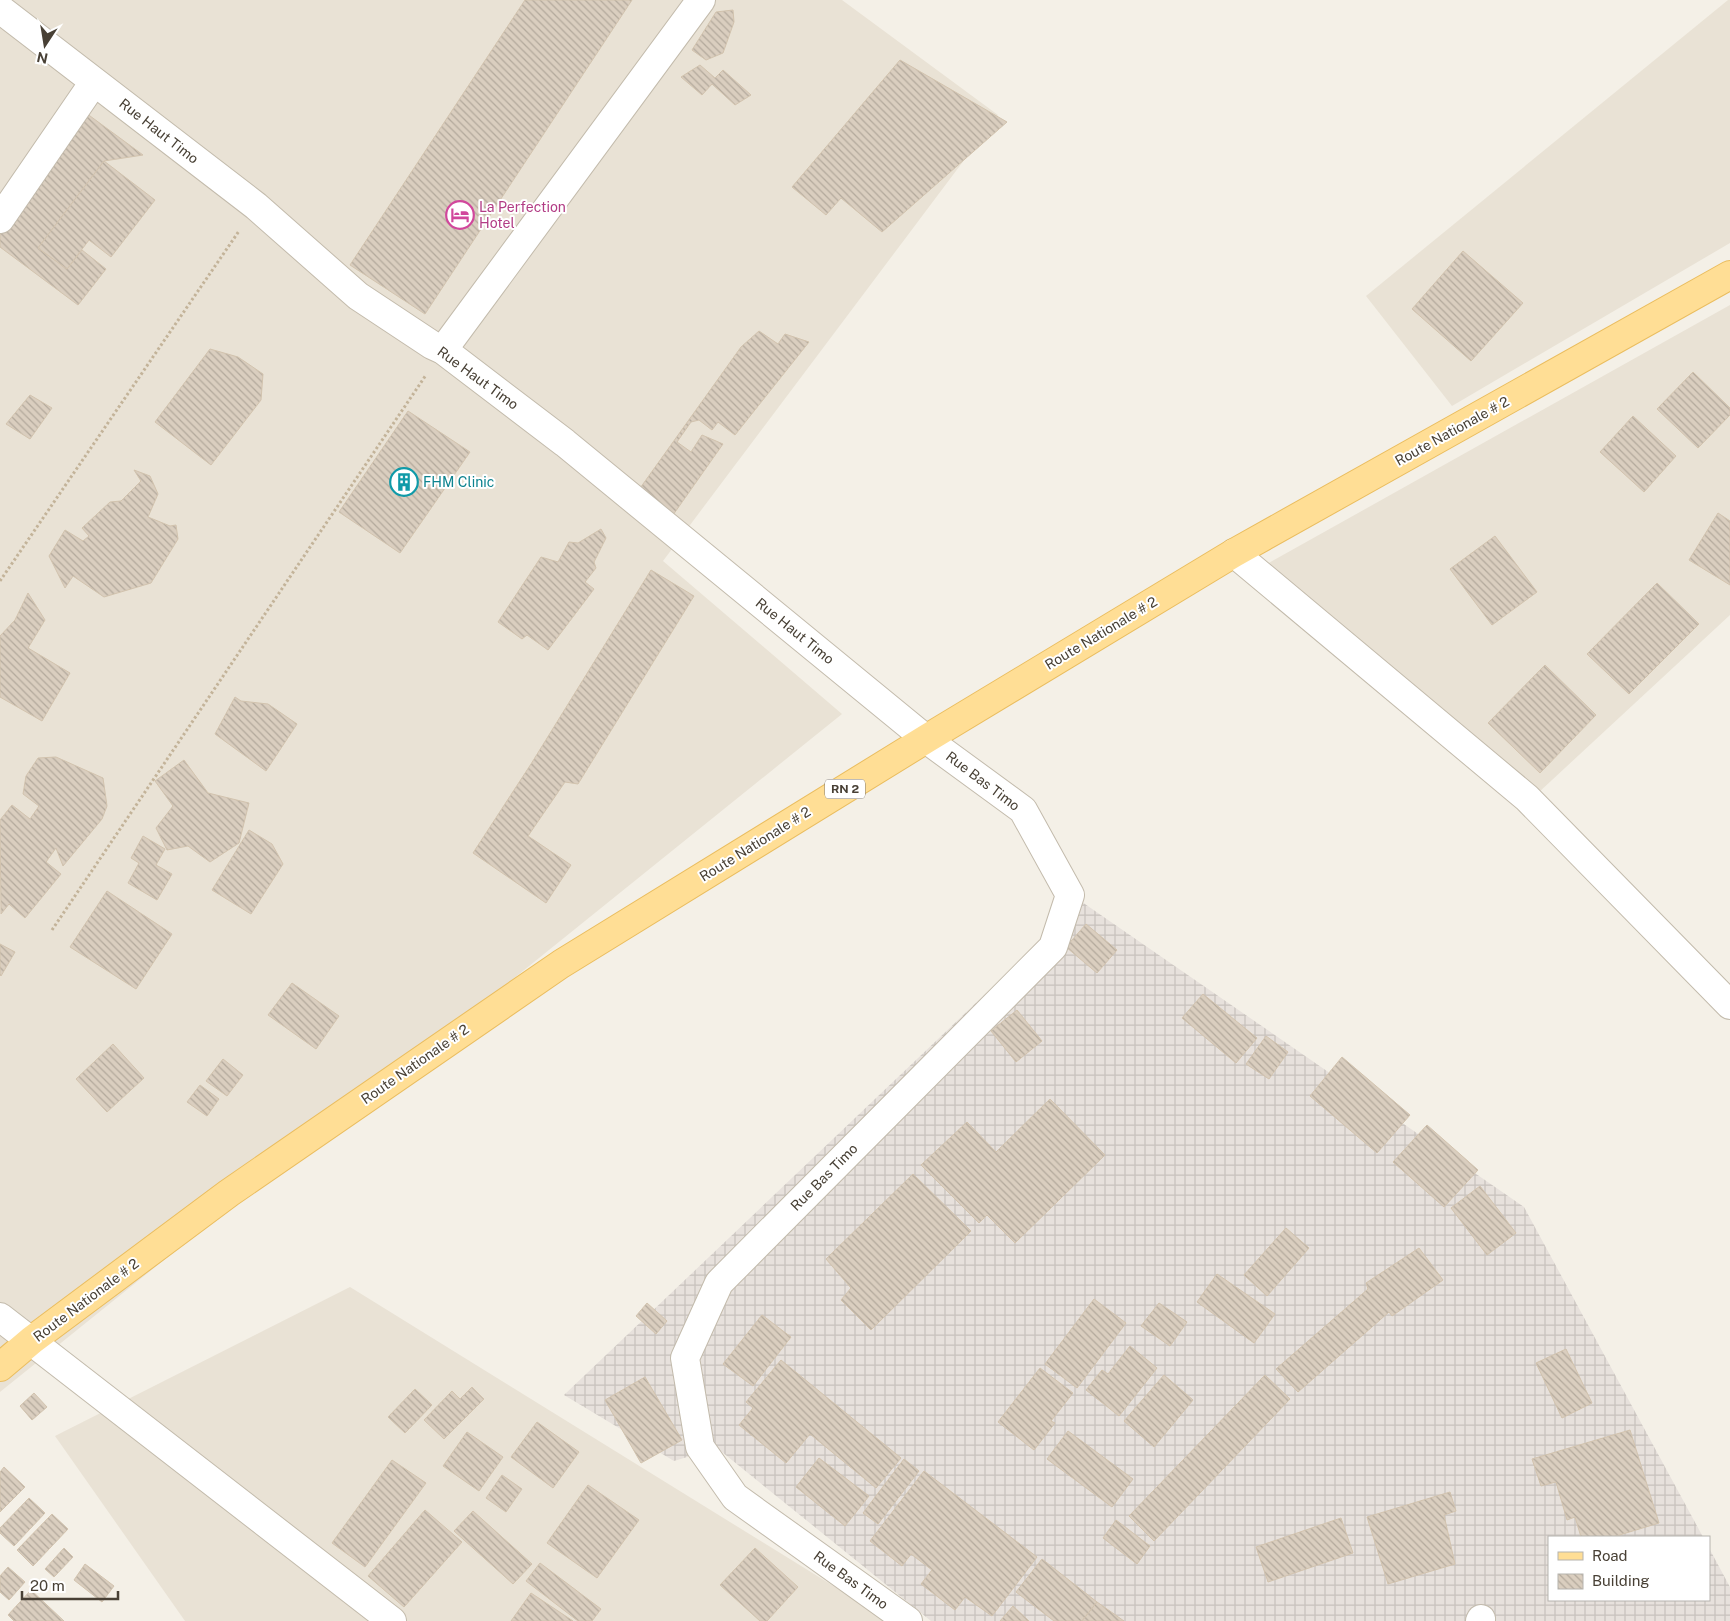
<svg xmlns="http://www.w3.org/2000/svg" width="1730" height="1621" viewBox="0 0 1730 1621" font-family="'Public Sans',sans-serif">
<defs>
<pattern id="industrial-grid" width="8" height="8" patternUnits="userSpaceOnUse" patternTransform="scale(1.25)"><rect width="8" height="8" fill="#e7e1dc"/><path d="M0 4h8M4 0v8" fill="none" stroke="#c8c2bd"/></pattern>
<pattern id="building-back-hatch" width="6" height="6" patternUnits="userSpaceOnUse" patternTransform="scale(1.25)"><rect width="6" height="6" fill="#dacebf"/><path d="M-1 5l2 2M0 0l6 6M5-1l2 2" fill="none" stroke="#b3a99c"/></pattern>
</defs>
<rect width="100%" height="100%" fill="#f4f0e7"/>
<g fill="#e9e2d5">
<path d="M0 0H842L998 115 663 561 842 714 0 1392Z"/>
<path d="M1728 0H1730V243L1452 406 1366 296Z"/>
<path d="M1730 305V615L1538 793 1258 569Z"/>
<path d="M350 1287 890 1621H185L55 1436Z"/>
</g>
<path fill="url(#industrial-grid)" d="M1082 902 1524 1207 1703 1537H1549V1600H1709V1548L1730 1587V1621H931L717 1448 674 1461 564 1395Z"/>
<g fill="url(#building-back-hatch)" stroke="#d2c3ae">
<path d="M525 0H632L425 314 350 265Z"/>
<path d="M733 10 734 22 723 53 706 60 692 50 716 12Z"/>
<path d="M900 60 1007 122 882 232 841 198 826 215 792 187Z"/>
<path d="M700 65 715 78 723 70 751 95 735 105 712 84 702 95 681 77Z"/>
<path d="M86 113 143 155 104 161 38 248 67 269 82 250 106 269 78 305 0 247V228Z"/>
<path d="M104 161 155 200 111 257 89 240 67 269 38 248Z"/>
<path d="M1463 251 1523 303 1471 361 1412 309Z"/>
<path d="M759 331 778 344 785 334 809 342 735 435 718 422 712 430 699 420 691 422 677 442 691 452 702 435 723 444 673 515 638 491 741 347Z"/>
<path d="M210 349 238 357 263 374 261 400 211 465 155 422Z"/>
<path d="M1693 372 1730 408V415L1698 448 1657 409Z"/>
<path d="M30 395 52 408 30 439 6 424Z"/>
<path d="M408 411 470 452 400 553 339 512Z"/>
<path d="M1633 416 1676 456 1644 492 1600 452Z"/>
<path d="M134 470 150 476 158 494 148 517 170 526 176 525 178 539 151 583 104 597 73 576 65 588 49 556 65 530 83 541 89 536 82 528 110 502 121 501 141 481Z"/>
<path d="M1718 513 1730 521V585L1689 560Z"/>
<path d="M601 529 606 538 594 562 596 568 585 582 594 589 548 650 527 635 522 639 498 622 541 557 558 562 569 542 578 543Z"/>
<path d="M1495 536 1537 592 1492 625 1450 569Z"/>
<path d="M651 570 694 596 578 784 565 782 528 836 571 865 546 903 473 853 531 764Z"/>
<path d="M1657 583 1699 624 1629 694 1587 654Z"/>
<path d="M28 593 45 620 28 648 70 673 42 721 0 697V636L15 620Z"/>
<path d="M1545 665 1596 715 1540 773 1488 723Z"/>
<path d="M235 697 241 701 268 704 297 724 266 771 215 734Z"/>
<path d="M56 757 103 778 107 806 102 819 63 866 56 848 46 862 61 874 25 918 9 904 1 914 0 820 12 805 30 819 39 806 23 794 26 776 38 758Z"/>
<path d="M184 760 208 793 249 803 239 843 210 862 188 846 167 850 156 828 173 806 155 781Z"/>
<path d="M249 830 272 844 283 864 251 914 212 890Z"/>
<path d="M143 836 165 849 156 865 172 874 157 900 128 883 139 863 131 858Z"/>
<path d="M107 891 172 934 136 989 70 947Z"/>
<path d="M1086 924 1117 950 1097 973 1066 947Z"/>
<path d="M0 944 15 952 1 976 0 975Z"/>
<path d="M292 983 339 1016 316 1049 268 1015Z"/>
<path d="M1203 994 1257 1038 1236 1063 1182 1018Z"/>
<path d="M1017 1010 1042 1041 1016 1062 991 1031Z"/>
<path d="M1266 1036 1288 1052 1269 1079 1246 1064Z"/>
<path d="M113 1044 144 1078 107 1112 76 1079Z"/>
<path d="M1342 1057 1410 1115 1377 1153 1310 1096Z"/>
<path d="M223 1059 243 1075 227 1096 206 1081Z"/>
<path d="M200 1085 219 1099 207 1116 187 1102Z"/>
<path d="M1050 1099 1105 1155 1015 1243 987 1215 979 1223 921 1165 967 1122 996 1152Z"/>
<path d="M1427 1125 1478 1170 1444 1207 1393 1162Z"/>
<path d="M913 1174 971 1231 871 1330 841 1300 851 1288 826 1259Z"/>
<path d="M1480 1186 1516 1233 1487 1255 1451 1208Z"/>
<path d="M1286 1228 1309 1248 1267 1296 1244 1275Z"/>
<path d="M1419 1248 1443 1280 1392 1316 1389 1312 1298 1392 1276 1369 1368 1289 1366 1283Z"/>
<path d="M1217 1274 1275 1314 1254 1343 1197 1302Z"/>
<path d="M1094 1299 1126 1323 1077 1388 1045 1364Z"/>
<path d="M647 1303 667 1321 656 1334 636 1316Z"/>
<path d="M1159 1303 1187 1322 1170 1346 1141 1326Z"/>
<path d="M762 1315 791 1337 753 1386 723 1364Z"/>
<path d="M1130 1346 1157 1368 1119 1416 1086 1390 1102 1370 1108 1374Z"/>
<path d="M1566 1349 1592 1403 1562 1418 1536 1363Z"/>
<path d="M781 1360 901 1458 876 1488 810 1434 786 1463 739 1425 753 1408 746 1402Z"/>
<path d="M1040 1368 1073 1393 1051 1421 1055 1423 1034 1450 998 1422Z"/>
<path d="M1164 1375 1193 1400 1154 1447 1124 1421Z"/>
<path d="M1265 1375 1290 1399 1154 1541 1129 1516Z"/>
<path d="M645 1377 682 1440 641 1463 605 1400Z"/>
<path d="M472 1387 484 1399 444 1439 424 1420 452 1391 460 1399Z"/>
<path d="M415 1389 432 1405 405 1433 388 1417Z"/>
<path d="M34 1393 47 1407 32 1420 20 1406Z"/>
<path d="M537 1422 579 1452 553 1488 511 1457Z"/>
<path d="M1630 1430 1659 1523 1613 1537H1581L1575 1517 1567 1520 1556 1482 1541 1486 1532 1459Z"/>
<path d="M1068 1431 1133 1479 1112 1507 1047 1459Z"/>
<path d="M467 1432 503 1457 479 1491 443 1466Z"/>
<path d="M819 1458 869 1496 845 1526 796 1487Z"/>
<path d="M904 1459 919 1471 878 1524 863 1513Z"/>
<path d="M392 1460 426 1483 365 1567 332 1543Z"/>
<path d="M4 1467 25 1487 0 1512V1472Z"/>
<path d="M924 1471 1037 1557 992 1616 965 1597 955 1610 921 1584 932 1570 911 1554 902 1566 870 1541Z"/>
<path d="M502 1475 522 1489 506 1512 486 1498Z"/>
<path d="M588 1485 639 1520 597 1578 547 1543Z"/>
<path d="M1450 1492 1456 1511 1444 1515 1455 1564 1388 1584 1367 1517Z"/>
<path d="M29 1498 45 1513 14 1546 0 1533V1528Z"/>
<path d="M425 1510 462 1542 404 1607 368 1576Z"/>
<path d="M473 1511 532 1564 513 1584 454 1531Z"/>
<path d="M52 1514 68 1529 33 1566 17 1550Z"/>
<path d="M1341 1518 1353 1553 1268 1582 1256 1547Z"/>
<path d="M1116 1520 1150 1546 1137 1564 1103 1538Z"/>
<path d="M64 1548 73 1557 54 1577 45 1569Z"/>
<path d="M755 1548 798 1587 767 1621H760L720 1585Z"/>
<path d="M1042 1559 1097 1602 1082 1621H1054L1016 1592Z"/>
<path d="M540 1563 601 1609 592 1621H578L526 1581Z"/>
<path d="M85 1564 114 1586 102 1602 74 1580Z"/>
<path d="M8 1567 25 1582 9 1600 0 1592V1576Z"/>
<path d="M31 1590 64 1621H14L8 1615Z"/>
<path d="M531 1593 573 1621H511Z"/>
<path d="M1097 1602 1124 1621H1082Z"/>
<path d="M1013 1606 1029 1621H1000Z"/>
</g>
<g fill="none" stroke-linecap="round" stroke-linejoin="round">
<defs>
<g id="minor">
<path d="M0 9 256 206 358 296 432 345 443 350 565 443 926 739 1023 810 1070 895 1053 947 719 1283 685 1358 700 1447 735 1497 908 1621"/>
<path d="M0 219 94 82"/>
<path d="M443 350 701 0"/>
<path d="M1234 553 1527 798 1730 1005"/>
<path d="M0 1317 392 1621"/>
<path d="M1480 1621 1481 1619"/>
</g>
<path id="primary" d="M0 1367 32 1340 229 1193 561 964 926 739 1234 553 1730 275"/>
</defs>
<use href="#minor" stroke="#c3bbac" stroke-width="30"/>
<use href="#primary" stroke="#eabd5f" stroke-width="30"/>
<g stroke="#c3b399" stroke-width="3" stroke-dasharray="2.5 2.5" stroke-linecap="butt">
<path d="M0 581 239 231"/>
<path d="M52 930 426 375"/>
</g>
<use href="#minor" stroke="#fff" stroke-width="28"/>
<use href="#primary" stroke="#ffde95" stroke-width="28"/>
</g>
<defs>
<symbol id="hotel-ring" viewBox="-11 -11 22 22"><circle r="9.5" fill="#fff" stroke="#d1479c" stroke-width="1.5"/><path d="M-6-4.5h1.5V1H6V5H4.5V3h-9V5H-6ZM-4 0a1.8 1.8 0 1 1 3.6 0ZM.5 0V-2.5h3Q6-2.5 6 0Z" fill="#d1479c"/></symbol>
<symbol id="building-ring" viewBox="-11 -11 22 22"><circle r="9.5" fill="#fff" stroke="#0f9aa8" stroke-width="1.5"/><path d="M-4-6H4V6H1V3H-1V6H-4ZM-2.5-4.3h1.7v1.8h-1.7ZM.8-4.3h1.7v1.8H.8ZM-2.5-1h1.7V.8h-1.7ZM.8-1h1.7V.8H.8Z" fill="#0f9aa8"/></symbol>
</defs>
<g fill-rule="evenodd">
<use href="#hotel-ring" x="444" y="199" width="32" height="32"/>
<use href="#building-ring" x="388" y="466" width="32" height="32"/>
</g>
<g text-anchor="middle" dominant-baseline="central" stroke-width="4" stroke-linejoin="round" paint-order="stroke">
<rect fill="#fff" stroke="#7f7972" stroke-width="1" x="825" y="779.5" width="40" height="19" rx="4"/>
<g font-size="12" font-weight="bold" fill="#484035">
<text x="845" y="789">RN 2</text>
</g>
<g font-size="14" fill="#484035" stroke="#fff">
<text transform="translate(159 131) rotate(38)">Rue Haut Timo</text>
<text transform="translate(478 378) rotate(36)">Rue Haut Timo</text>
<text transform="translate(1452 431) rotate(-29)">Route Nationale # 2</text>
<text transform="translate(795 631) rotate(39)">Rue Haut Timo</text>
<text transform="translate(1101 633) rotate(-31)">Route Nationale # 2</text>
<text transform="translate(983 781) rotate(37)">Rue Bas Timo</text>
<text transform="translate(755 844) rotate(-32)">Route Nationale # 2</text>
<text transform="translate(415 1064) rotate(-35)">Route Nationale # 2</text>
<text transform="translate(824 1177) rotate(-45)">Rue Bas Timo</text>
<text transform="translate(86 1300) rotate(-37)">Route Nationale # 2</text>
<text transform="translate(851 1580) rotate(36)">Rue Bas Timo</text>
</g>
<g font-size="14" fill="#b23c85" stroke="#fff" text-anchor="start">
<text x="479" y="207">La Perfection<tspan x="479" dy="16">Hotel</tspan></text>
</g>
<g font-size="14" fill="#0d838f" stroke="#fff" text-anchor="start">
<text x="423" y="482">FHM Clinic</text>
</g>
</g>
<rect x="1548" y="1536" width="162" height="65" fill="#ffffff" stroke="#b6b3ae"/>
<rect x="1558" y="1552" width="25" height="8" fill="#ffde95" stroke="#b6b3ae"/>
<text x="1592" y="1561" font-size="15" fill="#484035">Road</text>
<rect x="1558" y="1574" width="25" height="15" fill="url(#building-back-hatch)" stroke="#b6b3ae"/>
<text x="1592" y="1586" font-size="15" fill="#484035">Building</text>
<g transform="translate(45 45) rotate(192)" stroke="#ffffff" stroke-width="4" paint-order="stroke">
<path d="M0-4L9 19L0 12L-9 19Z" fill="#484035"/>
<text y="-8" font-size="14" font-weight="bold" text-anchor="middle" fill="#484035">N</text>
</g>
<path d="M22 1591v8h96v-8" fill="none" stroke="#484035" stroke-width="2.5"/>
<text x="30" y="1591" font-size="15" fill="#484035" stroke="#ffffff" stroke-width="4" paint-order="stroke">20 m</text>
</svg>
